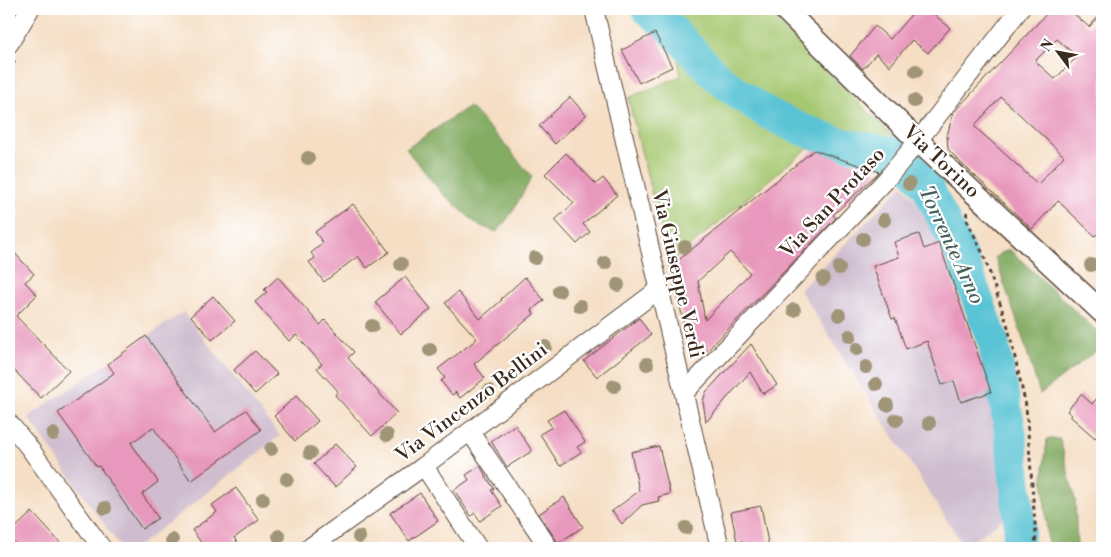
<svg xmlns="http://www.w3.org/2000/svg" width="1111" height="557" viewBox="0 0 1111 557" font-family="'Libre Bodoni',serif">
<rect width="100%" height="100%" fill="#fff"/>
<filter id="ink" filterUnits="userSpaceOnUse"><feTurbulence type="fractalNoise" baseFrequency=".02" numOctaves="2"/><feDisplacementMap in="SourceGraphic" scale="10" xChannelSelector="R" yChannelSelector="G"/><feConvolveMatrix kernelMatrix="1 2 1 2 8 2 1 2 1" color-interpolation-filters="sRGB"/></filter>
<filter id="wash" filterUnits="userSpaceOnUse"><feTurbulence type="fractalNoise" baseFrequency=".0096" numOctaves="4" result="noise"/><feDisplacementMap in="SourceGraphic" scale="20" xChannelSelector="R" yChannelSelector="G"/><feGaussianBlur stdDeviation="1.12" result="paint"/><feColorMatrix in="noise" values="0 0 0 0 0 0 0 0 0 0 0 0 0 0 0 0 0 1.4 0 .05"/><feComposite in="paint" operator="in"/></filter>
<g filter="url(#wash)">
<rect width="100%" height="100%" fill="#f5dec4"/>
<g fill="#cfbdcf">
<path d="M903 185 926 213 939 243 991 391 1010 514 964 547 800 290Z"/>
<path d="M183 312 280 436 136 548H121L28 417Z"/>
</g>
<path fill="#a6c871" stroke="#707948" d="M659 9H764L902 145 885 166 816 142 782 169 669 264 628 98 681 76 676 49 689 37Z"/>
<g fill="#84ac63" stroke="#606b40">
<path d="M469 106 503 142 532 177 511 214 497 232 478 225 441 192 406 149Z"/>
<path d="M1009 249 1102 336V346L1040 394 1023 339 995 257Z"/>
<path d="M1047 439H1060L1075 500 1077 548H1048L1043 477Z"/>
</g>
<g fill="none" stroke-linecap="round" stroke-linejoin="round">
<path stroke="#59c3d4" stroke-width="32" d="M647 9 671 29 716 76 740 95 767 113 798 128 843 144 895 153 908 162 928 188 962 258 993 341 1010 429 1020 527 1017 548"/>
</g>
<g id="blocks">
<g fill="#e898bc" fill-rule="evenodd">
<path d="M916 9H928L950 28 928 53 912 40 890 66 876 54 863 69 850 56 875 26 890 39Z"/>
<path d="M1051 9H1068L1089 27 1102 13V229L1095 236 1058 201 1032 229 960 162 948 149 947 136 953 113ZM1057 39 1077 57 1055 79 1035 61ZM1001 97 1064 156 1038 184 974 126Z"/>
<path d="M655 33 672 67 639 83 622 50Z"/>
<path d="M570 97 586 115 555 144 539 126Z"/>
<path d="M814 150 879 172 833 215 836 218 702 356 692 355 670 267ZM730 252 750 273 705 320 698 281Z"/>
<path d="M566 153 596 184 603 178 617 195 583 224 590 232 577 244 555 220 574 203 545 174Z"/>
<path d="M353 204 389 252 367 268 358 256 324 282 309 262 315 258 311 253 323 243 315 232Z"/>
<path d="M919 234 924 249 939 243 991 392 961 402 954 381 942 385 927 341 906 349 895 318 892 319 873 266 899 257 894 242Z"/>
<path d="M9 247 34 274 25 282 37 295 16 316 69 371 41 398 9 365Z"/>
<path d="M278 277 320 325 325 320 354 352 348 358 397 413 372 436 335 395 338 391 317 368 322 364 296 335 289 341 255 302 267 292 264 290Z"/>
<path d="M405 277 431 309 401 334 375 302Z"/>
<path d="M525 277 544 300 532 310 534 314 474 364 485 378 460 398 456 392 452 395 441 381 445 378 438 369 477 339 445 303 458 292 480 319 502 300 501 299Z"/>
<path d="M213 296 235 321 212 340 191 316Z"/>
<path d="M639 318 651 335 597 377 584 361Z"/>
<path d="M146 336 215 432 246 410 261 430 191 481 153 427 131 443 158 482 142 494 158 518 142 529 99 466 97 467 58 413 114 373 108 364Z"/>
<path d="M751 344 777 385 763 394 750 372 706 422 703 401 706 392Z"/>
<path d="M255 351 277 374 255 394 234 370Z"/>
<path d="M1102 392V430L1095 438 1070 416 1072 415 1067 411 1081 394 1092 404Z"/>
<path d="M296 396 318 421 295 441 274 416Z"/>
<path d="M564 410 585 442 577 447 581 452 560 466 540 434 552 427 547 420Z"/>
<path d="M515 425 532 451 507 467 491 441Z"/>
<path d="M335 444 357 467 335 487 314 464Z"/>
<path d="M659 446 670 494 658 497 659 501 642 505 622 524 613 512H611L639 491 631 452Z"/>
<path d="M480 466 494 489 491 490 502 506 480 521 475 513 471 516 454 490 469 480 466 475Z"/>
<path d="M236 488 259 520 234 538 241 548H205L192 530 217 512 212 505Z"/>
<path d="M420 493 438 521 409 541 390 513Z"/>
<path d="M564 497 583 527 558 543 539 514Z"/>
<path d="M761 506 769 548H744L742 541 737 542 731 512Z"/>
<path d="M32 512 65 548H19L9 537V534Z"/>
</g>
</g>
</g>
<g filter="url(#ink)">
<use href="#blocks" fill-opacity="0" stroke="#574537" stroke-width="1"/>
<g fill="none" stroke-linecap="round" stroke-linejoin="round">
<defs>
<g id="minor">
<path d="M594 9 720 548"/>
<path d="M9 44 30 9"/>
<path d="M684 393 885 181 918 141 1020 9"/>
<path d="M9 423 28 446 102 548"/>
<path d="M470 432 549 548"/>
<path d="M424 466 478 548"/>
<path d="M309 548 424 466 658 290"/>
</g>
<path id="major" d="M784 9 918 141 1102 312"/>
</defs>
<use href="#minor" stroke="#574537" stroke-width="20"/>
<use href="#major" stroke="#574537" stroke-width="24"/>
<g stroke="#574537" stroke-width="3" stroke-dasharray="4 4" stroke-linecap="butt">
<path d="M9 71 15 60"/>
<path d="M967 212 966 218 984 256 1008 327 1026 406 1036 537 1034 548"/>
</g>
<use href="#minor" stroke="#fff" stroke-width="18"/>
<use href="#major" stroke="#fff" stroke-width="21"/>
</g>
<g fill="#a09576">
<circle cx="916" cy="71" r="7"/>
<circle cx="914" cy="101" r="7"/>
<circle cx="308" cy="158" r="7"/>
<circle cx="909" cy="184" r="7"/>
<circle cx="884" cy="220" r="7"/>
<circle cx="863" cy="239" r="7"/>
<circle cx="685" cy="247" r="7"/>
<circle cx="535" cy="258" r="7"/>
<circle cx="605" cy="263" r="7"/>
<circle cx="401" cy="264" r="7"/>
<circle cx="1091" cy="265" r="7"/>
<circle cx="839" cy="268" r="7"/>
<circle cx="823" cy="279" r="7"/>
<circle cx="618" cy="285" r="7"/>
<circle cx="559" cy="291" r="7"/>
<circle cx="580" cy="306" r="7"/>
<circle cx="794" cy="310" r="7"/>
<circle cx="839" cy="315" r="7"/>
<circle cx="372" cy="326" r="7"/>
<circle cx="850" cy="336" r="7"/>
<circle cx="545" cy="347" r="7"/>
<circle cx="857" cy="349" r="7"/>
<circle cx="430" cy="350" r="7"/>
<circle cx="647" cy="364" r="7"/>
<circle cx="866" cy="367" r="7"/>
<circle cx="876" cy="384" r="7"/>
<circle cx="614" cy="386" r="7"/>
<circle cx="489" cy="391" r="7"/>
<circle cx="887" cy="405" r="7"/>
<circle cx="896" cy="420" r="7"/>
<circle cx="929" cy="423" r="7"/>
<circle cx="53" cy="434" r="7"/>
<circle cx="387" cy="435" r="7"/>
<circle cx="271" cy="449" r="7"/>
<circle cx="310" cy="453" r="7"/>
<circle cx="287" cy="479" r="7"/>
<circle cx="263" cy="499" r="7"/>
<circle cx="105" cy="508" r="7"/>
<circle cx="686" cy="528" r="7"/>
<circle cx="279" cy="536" r="7"/>
<circle cx="359" cy="537" r="7"/>
<circle cx="172" cy="540" r="7"/>
</g>
</g>
<g text-anchor="middle" dominant-baseline="central" stroke-width="4.5" stroke-linejoin="round" paint-order="stroke">
<g font-size="20" fill="#3b2a1e" stroke="#fff">
<text transform="translate(941 162) rotate(43)">Via Torino</text>
<text transform="translate(833 203) rotate(-47)">Via San Protaso</text>
<text transform="translate(677 274) rotate(77)">Via Giuseppe Verdi</text>
<text transform="translate(472 403) rotate(-37)">Via Vincenzo Bellini</text>
</g>
<g font-size="21" font-style="italic" fill="#46605e" stroke="#fff">
<text transform="translate(951 245) rotate(65)">Torrente Arno</text>
</g>
</g>
<rect width="1111" height="557" fill="none" stroke="#fff" stroke-width="30"/>
<g transform="translate(1058 52) rotate(302)" stroke="#ffffff" stroke-width="4" paint-order="stroke">
<path d="M0-4L9 19L0 12L-9 19Z" fill="#3b2a1e"/>
<text y="-8" font-size="14" font-weight="bold" text-anchor="middle" fill="#3b2a1e">N</text>
</g>
</svg>
